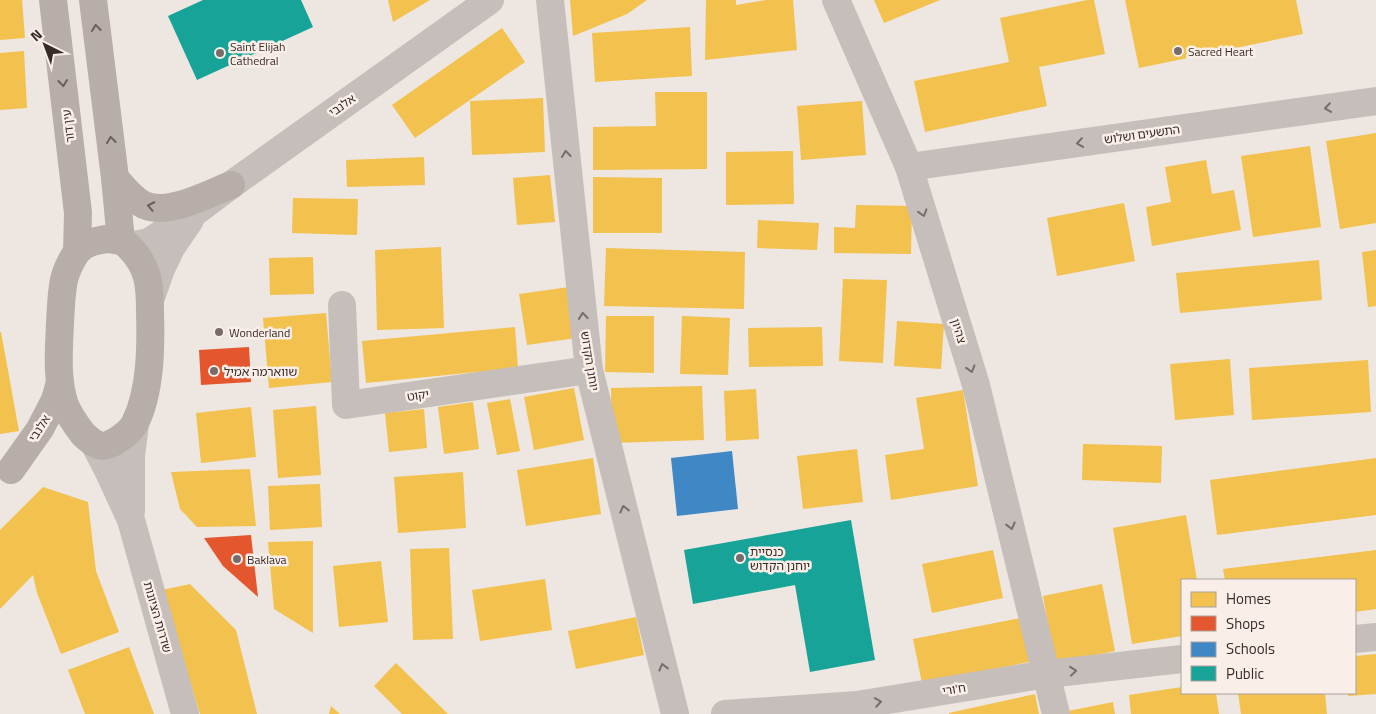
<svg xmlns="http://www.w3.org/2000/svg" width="1376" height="714" viewBox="0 0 1376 714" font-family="'Titillium Web','Noto Sans Hebrew',sans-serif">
<rect width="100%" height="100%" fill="#ede6e1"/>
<g fill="#f2c14e">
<path d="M0 0H22L25 38 0 40Z"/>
<path d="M388 0H430L393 22Z"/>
<path d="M570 0H647L627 14 573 36Z"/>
<path d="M706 0H736V5L766 0H793L797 50 705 60Z"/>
<path d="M874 0H940L884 23Z"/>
<path d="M1087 0H1094L1105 54 1039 67 1047 106 925 132 914 81 1009 62 1000 18Z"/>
<path d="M1125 0H1296L1303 34 1139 68Z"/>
<path d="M690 27 692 76 595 82 592 33Z"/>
<path d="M502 28 525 62 415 138 392 105Z"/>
<path d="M24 51 27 108 0 110V53Z"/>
<path d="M655 92H707V169L593 170V127L656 126Z"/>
<path d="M543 98 545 152 472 155 470 101Z"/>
<path d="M862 101 866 155 801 160 797 106Z"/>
<path d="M1376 133V223L1340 229 1326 141Z"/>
<path d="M1310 146 1321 227 1253 237 1241 156Z"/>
<path d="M793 151 794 204 726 205V152Z"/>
<path d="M424 157 425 185 347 187 346 160Z"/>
<path d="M1206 160 1212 194 1234 190 1241 230 1152 246 1146 207 1171 202 1165 167Z"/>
<path d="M550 175 555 222 517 225 513 178Z"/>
<path d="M593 177 662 178V233H593Z"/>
<path d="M293 198 358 199 357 235 292 233Z"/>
<path d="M1124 203 1135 261 1057 276 1047 218Z"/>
<path d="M856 205 912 206 911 254 834 253V227L855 228Z"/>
<path d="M758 220 819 223 817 250 757 248Z"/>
<path d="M441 247 444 328 377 330 375 250Z"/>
<path d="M606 248 745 252 744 309 604 306Z"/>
<path d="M1376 250V306L1368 307 1362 252Z"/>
<path d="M313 257 314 294 270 295 269 258Z"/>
<path d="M1319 260 1322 300 1180 313 1176 273Z"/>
<path d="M843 279 887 280 883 363 839 361Z"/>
<path d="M569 287 576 338 527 345 519 294Z"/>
<path d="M326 313 332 382 269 388 263 318Z"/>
<path d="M606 316H654V373L605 372Z"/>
<path d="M682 316 730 318 728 375 680 374Z"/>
<path d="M897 321 944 324 941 369 894 366Z"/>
<path d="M515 327 518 368 366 383 362 341Z"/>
<path d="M822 327 823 366 749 367 748 328Z"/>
<path d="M0 332H1L19 431 0 434Z"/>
<path d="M1230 359 1234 415 1175 420 1170 364Z"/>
<path d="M1368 360 1371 412 1252 420 1249 368Z"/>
<path d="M702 386 704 440 612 443 611 388Z"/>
<path d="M574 388 584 440 534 450 524 397Z"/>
<path d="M756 389 759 439 726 441 724 391Z"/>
<path d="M963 390 978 486 891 500 885 455 924 449 916 398Z"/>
<path d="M510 399 520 451 497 455 487 403Z"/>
<path d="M473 402 479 449 444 454 438 407Z"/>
<path d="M316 406 321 475 278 478 273 410Z"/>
<path d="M251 407 256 457 201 463 196 413Z"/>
<path d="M424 409 427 448 389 452 385 413Z"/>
<path d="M1083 444 1162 446 1161 483 1082 480Z"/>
<path d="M857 449 863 502 803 509 797 456Z"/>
<path d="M593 458 601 514 526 526 517 470Z"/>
<path d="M1376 458V515L1217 535 1210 480Z"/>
<path d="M250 469 256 526 197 527 180 509 171 472Z"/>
<path d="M463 472 466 528 398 533 394 477Z"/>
<path d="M320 484 322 527 270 530 268 486Z"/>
<path d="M43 487 88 502 96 571 119 632 61 654 37 593 33 575 0 609V530Z"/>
<path d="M1186 515 1197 580H1182V636L1132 644 1113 528Z"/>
<path d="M313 541V633L274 609 268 542Z"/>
<path d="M449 548 453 639 413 640 410 549Z"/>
<path d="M993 550 1003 598 932 613 922 564Z"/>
<path d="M1376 550V609L1355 612V580H1225L1223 569Z"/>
<path d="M381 561 388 622 339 627 333 566Z"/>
<path d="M545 579 552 630 480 641 472 590Z"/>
<path d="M190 584 236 630 257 714H200L162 590Z"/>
<path d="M1102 584 1115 651 1055 663 1043 596Z"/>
<path d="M636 617 644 655 576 669 568 631Z"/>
<path d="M1021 618 1029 662 922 683 913 639Z"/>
<path d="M129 647 154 714H85L68 670Z"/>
<path d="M1376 654V694L1348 696V693H1355V656Z"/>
<path d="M396 663 448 714H402L374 686Z"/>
<path d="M1182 687V693H1216L1219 714H1131L1129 695Z"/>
<path d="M1238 693H1325L1327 714H1241Z"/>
<path d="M1035 694 1039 714H949V713Z"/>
<path d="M1113 702 1115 714H1069L1068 711Z"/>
<path d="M331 706 340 714H329Z"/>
</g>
<g fill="#e4572e">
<path d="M249 347 251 382 201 385 199 350Z"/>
<path d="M251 535 258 597 223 566 204 538Z"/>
</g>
<path fill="#3f88c5" d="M732 451 738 509 677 516 671 458Z"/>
<g fill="#17a398">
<path d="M203 0H301L313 27 197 80 168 16Z"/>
<path d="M851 520 875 660 810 672 795 585 693 604 684 550Z"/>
</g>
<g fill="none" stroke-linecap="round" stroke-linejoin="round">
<g stroke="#c6beba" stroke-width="28">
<path d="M550 0 589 370 675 714"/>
<path d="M836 0 909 167 976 385 1056 714"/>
<path d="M909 167 1376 101"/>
<path d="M130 246 149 242 195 212 231 185 490 0"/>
<path d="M150 300 161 269 171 248 190 220"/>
<path d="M342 305 346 405 589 370"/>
<path d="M94 443 108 470 131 520 185 714"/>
<path d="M131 511V456L135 424"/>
<path d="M1355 639 1376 637"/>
<path d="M725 714 857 705 1047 674 1182 659"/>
</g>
<g stroke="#b7aeaa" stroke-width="28">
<path d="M53 0 78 213 77 252"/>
<path d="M93 0 115 178 121 241"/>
<path d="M115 178C124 188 132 199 144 205 168 216 208 194 231 185"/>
<path d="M106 239C116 240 124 240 130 248 138 256 144 266 147 277 150 288 150 300 150 311 151 346 151 391 135 423 131 431 124 436 116 441 113 443 106 446 102 446 95 445 88 439 83 434 76 425 69 415 65 405 56 379 59 349 60 322 61 308 61 294 64 280 66 271 71 261 76 253 83 243 95 241 106 239Z"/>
<path d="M11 470 40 429 55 400 60 382"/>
</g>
</g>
<defs><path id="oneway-chevron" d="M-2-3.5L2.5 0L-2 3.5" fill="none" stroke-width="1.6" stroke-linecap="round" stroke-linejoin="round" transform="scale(1.25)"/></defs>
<g stroke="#6a5f5c">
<use href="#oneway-chevron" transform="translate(96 28) rotate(-97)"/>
<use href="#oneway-chevron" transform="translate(63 83) rotate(83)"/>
<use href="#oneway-chevron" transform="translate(111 140) rotate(-97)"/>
<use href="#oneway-chevron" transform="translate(151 206) rotate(-168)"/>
</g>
<g stroke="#776d6a">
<use href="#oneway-chevron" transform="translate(1328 108) rotate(172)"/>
<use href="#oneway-chevron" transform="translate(1080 143) rotate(172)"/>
<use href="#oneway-chevron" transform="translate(566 154) rotate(-96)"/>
<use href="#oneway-chevron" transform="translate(923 213) rotate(73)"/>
<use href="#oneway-chevron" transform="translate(583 316) rotate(-96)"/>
<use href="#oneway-chevron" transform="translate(971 369) rotate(73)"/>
<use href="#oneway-chevron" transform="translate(624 509) rotate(-104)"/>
<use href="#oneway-chevron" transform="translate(1011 526) rotate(76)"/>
<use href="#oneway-chevron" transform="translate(663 667) rotate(-104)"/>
<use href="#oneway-chevron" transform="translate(1073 671) rotate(-6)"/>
<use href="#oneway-chevron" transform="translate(878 702) rotate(-9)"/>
</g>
<g fill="#776c69" stroke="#f9efe8" stroke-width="2">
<circle cx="1178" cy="51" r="5"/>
<circle cx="220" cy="53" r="5"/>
<circle cx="219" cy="332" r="5"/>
<circle cx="214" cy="371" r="5"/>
<circle cx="740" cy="558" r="5"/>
<circle cx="237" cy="559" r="5"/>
</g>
<g text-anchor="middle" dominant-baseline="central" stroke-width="5" stroke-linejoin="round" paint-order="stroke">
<g font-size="12" fill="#372b28" stroke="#f9efe8" text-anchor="start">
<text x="230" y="46">Saint Elijah<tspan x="230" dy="14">Cathedral</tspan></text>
<text x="1188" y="51">Sacred Heart</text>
<text x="229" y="332">Wonderland</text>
<text x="224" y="371">שווארמה אמיל</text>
<text x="750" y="551">כנסיית<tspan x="750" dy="14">יוחנן הקדוש</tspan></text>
<text x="247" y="559">Baklava</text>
</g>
<g font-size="12" fill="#372b28" stroke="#f9efe8">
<text transform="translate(342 105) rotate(-35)">אלנבי</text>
<text transform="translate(68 126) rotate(-97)">עין דור</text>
<text transform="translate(1142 134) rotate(-8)">התשעים ושלוש</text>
<text transform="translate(959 331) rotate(73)">צהיון</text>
<text transform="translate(590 361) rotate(81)">יוחנן הקדוש</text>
<text transform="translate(418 395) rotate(-8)">יקוט</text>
<text transform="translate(39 428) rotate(-58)">אלנבי</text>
<text transform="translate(158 617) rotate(74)">שדרות הציונות</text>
<text transform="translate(954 689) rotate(-9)">ח'ורי</text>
</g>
</g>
<rect x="1181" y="579" width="175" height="115" fill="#f9efe8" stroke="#aba19b"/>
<rect x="1191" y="592" width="25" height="15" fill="#f2c14e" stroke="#aba19b"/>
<text x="1226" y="604" font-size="15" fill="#372b28">Homes</text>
<rect x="1191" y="616" width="25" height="15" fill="#e4572e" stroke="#aba19b"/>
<text x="1226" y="629" font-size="15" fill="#372b28">Shops</text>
<rect x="1191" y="642" width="25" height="15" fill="#3f88c5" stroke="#aba19b"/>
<text x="1226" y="654" font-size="15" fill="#372b28">Schools</text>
<rect x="1191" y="666" width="25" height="15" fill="#17a398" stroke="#aba19b"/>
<text x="1226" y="679" font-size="15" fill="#372b28">Public</text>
<g transform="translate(45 45) rotate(318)" stroke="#f9efe8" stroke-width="4" paint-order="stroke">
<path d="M0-4L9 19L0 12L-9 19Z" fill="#372b28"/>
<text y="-8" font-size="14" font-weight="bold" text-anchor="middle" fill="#372b28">N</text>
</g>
</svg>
